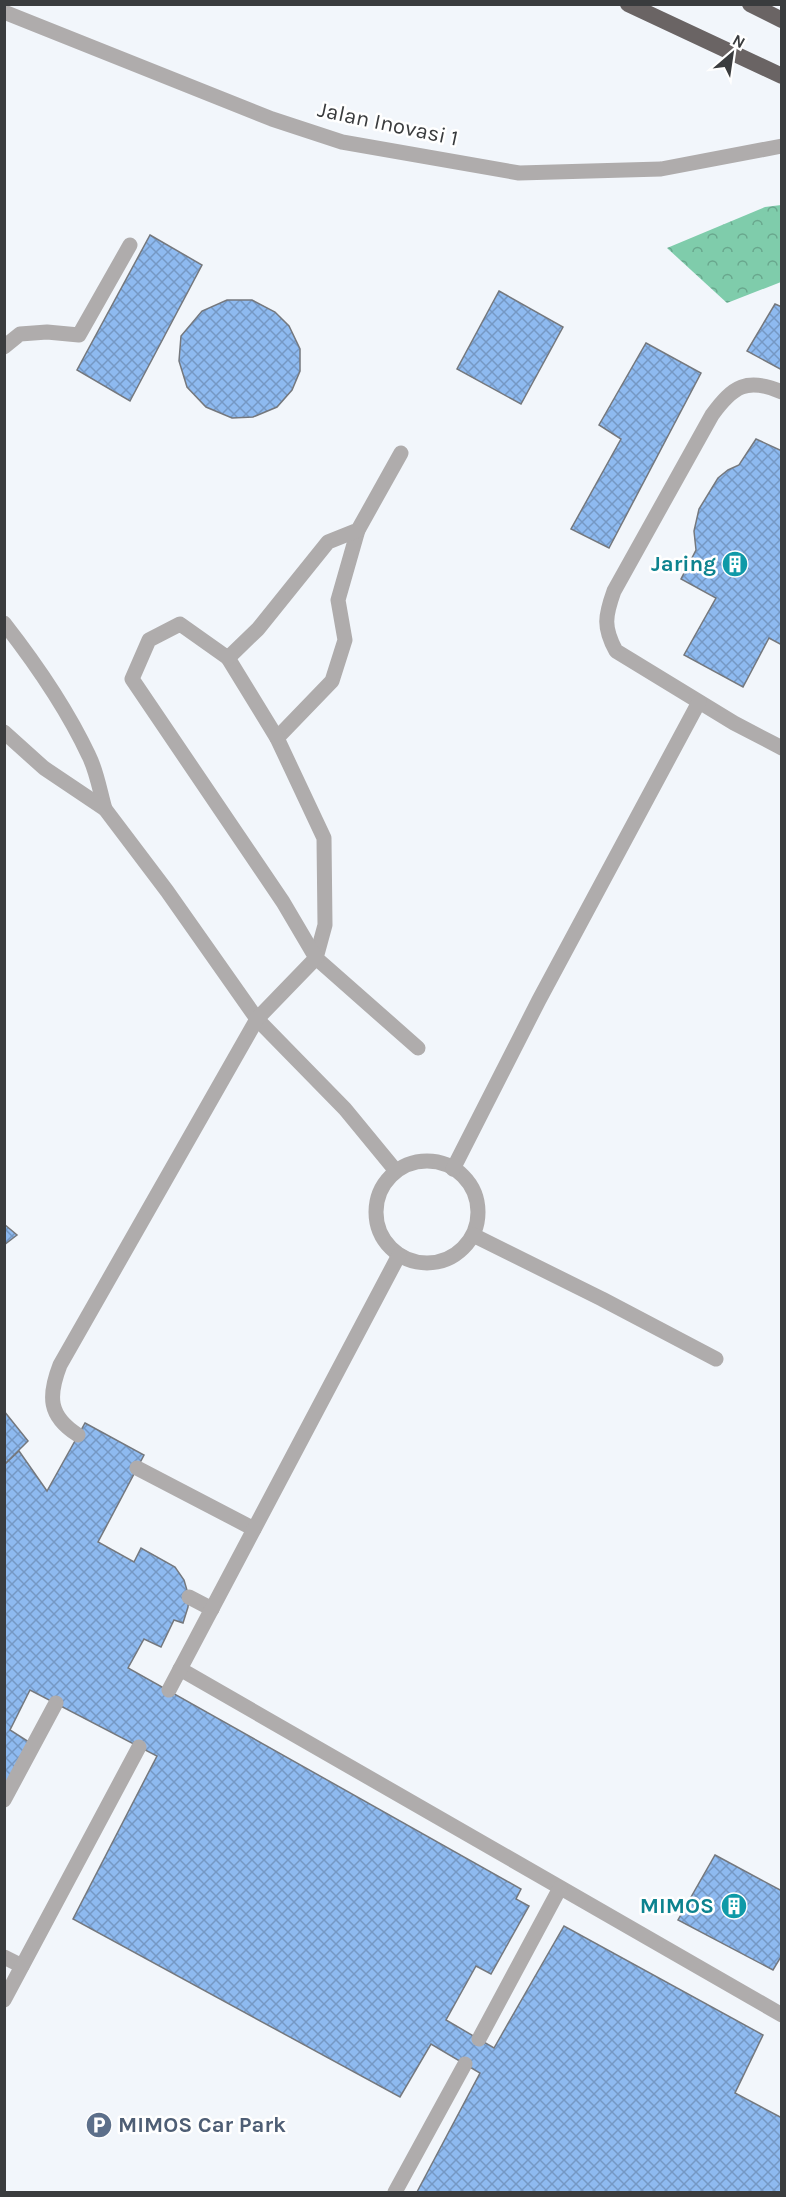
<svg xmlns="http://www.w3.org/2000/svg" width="786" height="2197" viewBox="0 0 786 2197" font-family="Karla,sans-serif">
<defs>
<pattern id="forest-crowns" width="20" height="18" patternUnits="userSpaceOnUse" patternTransform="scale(1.5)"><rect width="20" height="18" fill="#7fccab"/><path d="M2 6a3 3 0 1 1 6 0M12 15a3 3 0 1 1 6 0" fill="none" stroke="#69a78d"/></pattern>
<pattern id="building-cross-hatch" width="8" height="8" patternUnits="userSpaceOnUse" patternTransform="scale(1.5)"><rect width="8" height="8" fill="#8ebaf0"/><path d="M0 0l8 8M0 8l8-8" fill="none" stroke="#7598c4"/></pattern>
</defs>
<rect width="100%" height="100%" fill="#f2f6fb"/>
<path fill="url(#forest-crowns)" d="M781 205V282L727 303 667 248 765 207Z"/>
<g fill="url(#building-cross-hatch)" stroke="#75787d" stroke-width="1.5">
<path d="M150 235 202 265 130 401 77 370Z"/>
<path d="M499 291 563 327 521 404 457 369Z"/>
<path d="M227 300H252L275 312 289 326 300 349V371L292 390 277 407 253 417 232 418 206 407 187 387 179 361 181 336 202 311Z"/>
<path d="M775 304 782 307V370L747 351Z"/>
<path d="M646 343 701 373 609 548 571 529 621 439 599 425Z"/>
<path d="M756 439 782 451V645L769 638 743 687 684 655 716 598 681 579 696 550 694 531 699 509 718 478 728 470 739 465Z"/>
<path d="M4 1224 17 1235 4 1245Z"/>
<path d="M4 1411 28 1441 4 1465Z"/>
<path d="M85 1423 144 1455 98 1542 134 1562 141 1548 175 1567 184 1580 189 1597 188 1607 183 1623 174 1620 161 1647 144 1639 128 1668 521 1889 516 1899 529 1906 491 1974 476 1966 446 2020 494 2048 564 1926 763 2035 735 2093 782 2118V2192H417L480 2073 431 2044 400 2097 73 1919 157 1756 30 1690 10 1730 29 1742 4 1789V1465L19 1451 47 1491Z"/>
<path d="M715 1855 782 1891V1955L773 1970 678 1920Z"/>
</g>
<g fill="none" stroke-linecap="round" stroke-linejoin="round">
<g stroke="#afacac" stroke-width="15">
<path d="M4 347 20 334 47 332 79 335 130 245"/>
<path d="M782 392C747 377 733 386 712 415L614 591C605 616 603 627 616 651L734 723 782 748"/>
<path d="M358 530 338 600 345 640 332 681 277 738 324 838 325 925 316 958 418 1048"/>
<path d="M4 623C36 664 67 709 89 756 97 772 100 792 105 809"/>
<path d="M228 658 277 738"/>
<path d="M4 732 44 768 105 809 167 891 257 1019 345 1109 396 1171"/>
<circle cx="427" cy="1212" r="51"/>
<path d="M453 1169 539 1000 699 702"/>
<path d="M473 1235 602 1299 716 1359"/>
<path d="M78 1435C48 1416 48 1396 60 1365L257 1019 316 958 283 902 132 679 149 640 180 624 228 658 258 629 328 542 358 530 401 453"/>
<path d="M137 1468 254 1529"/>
<path d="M189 1597 212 1609"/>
<path d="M180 1669 782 2015"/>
<path d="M169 1690 399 1255"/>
<path d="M4 1800 56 1703"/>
<path d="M4 1957 22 1966"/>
<path d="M4 2000 139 1747"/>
<path d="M479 2039 560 1888"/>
<path d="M395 2192 465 2064"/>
</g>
<path stroke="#afacac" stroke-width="15" d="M4 12 272 119 342 142 519 173 661 169 782 146"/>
<g stroke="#6a6464" stroke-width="16">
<path d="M628 4 782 76"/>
<path d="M750 4 782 20"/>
</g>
</g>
<defs>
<symbol id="building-disc" viewBox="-11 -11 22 22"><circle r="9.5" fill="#0f9aa8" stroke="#fff"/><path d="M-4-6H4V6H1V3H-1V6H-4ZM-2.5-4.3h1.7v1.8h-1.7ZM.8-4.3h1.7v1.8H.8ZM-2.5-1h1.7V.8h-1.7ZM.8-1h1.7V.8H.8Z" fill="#fff"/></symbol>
<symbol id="parking-disc" viewBox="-11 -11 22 22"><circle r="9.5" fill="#5c6f8a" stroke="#fff"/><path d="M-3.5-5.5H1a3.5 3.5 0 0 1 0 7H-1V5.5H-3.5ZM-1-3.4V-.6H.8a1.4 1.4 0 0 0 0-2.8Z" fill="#fff"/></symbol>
</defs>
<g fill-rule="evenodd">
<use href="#building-disc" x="720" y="549" width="30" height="30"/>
<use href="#building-disc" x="719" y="1891" width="30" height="30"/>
<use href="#parking-disc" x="84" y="2110" width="30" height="30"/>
</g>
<g text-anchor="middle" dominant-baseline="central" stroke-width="5" stroke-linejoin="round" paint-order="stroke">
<g font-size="22" fill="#3a3c3e" stroke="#fff">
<text transform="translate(388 124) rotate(12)">Jalan Inovasi 1</text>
</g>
<g font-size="22" font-weight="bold" fill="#0d838f" stroke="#fff" text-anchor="end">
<text x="716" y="564">Jaring</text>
<text x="714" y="1906">MIMOS</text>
</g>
<g font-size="22" font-weight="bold" fill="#4e5e75" stroke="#fff" text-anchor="start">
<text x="118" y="2125">MIMOS Car Park</text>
</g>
</g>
<rect width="786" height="2197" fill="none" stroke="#3a3c3e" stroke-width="12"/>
<g transform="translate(732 54) rotate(29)" stroke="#ffffff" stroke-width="4.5" paint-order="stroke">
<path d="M0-4.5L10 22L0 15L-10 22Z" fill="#3a3c3e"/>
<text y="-9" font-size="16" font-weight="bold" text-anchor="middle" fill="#3a3c3e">N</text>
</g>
</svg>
